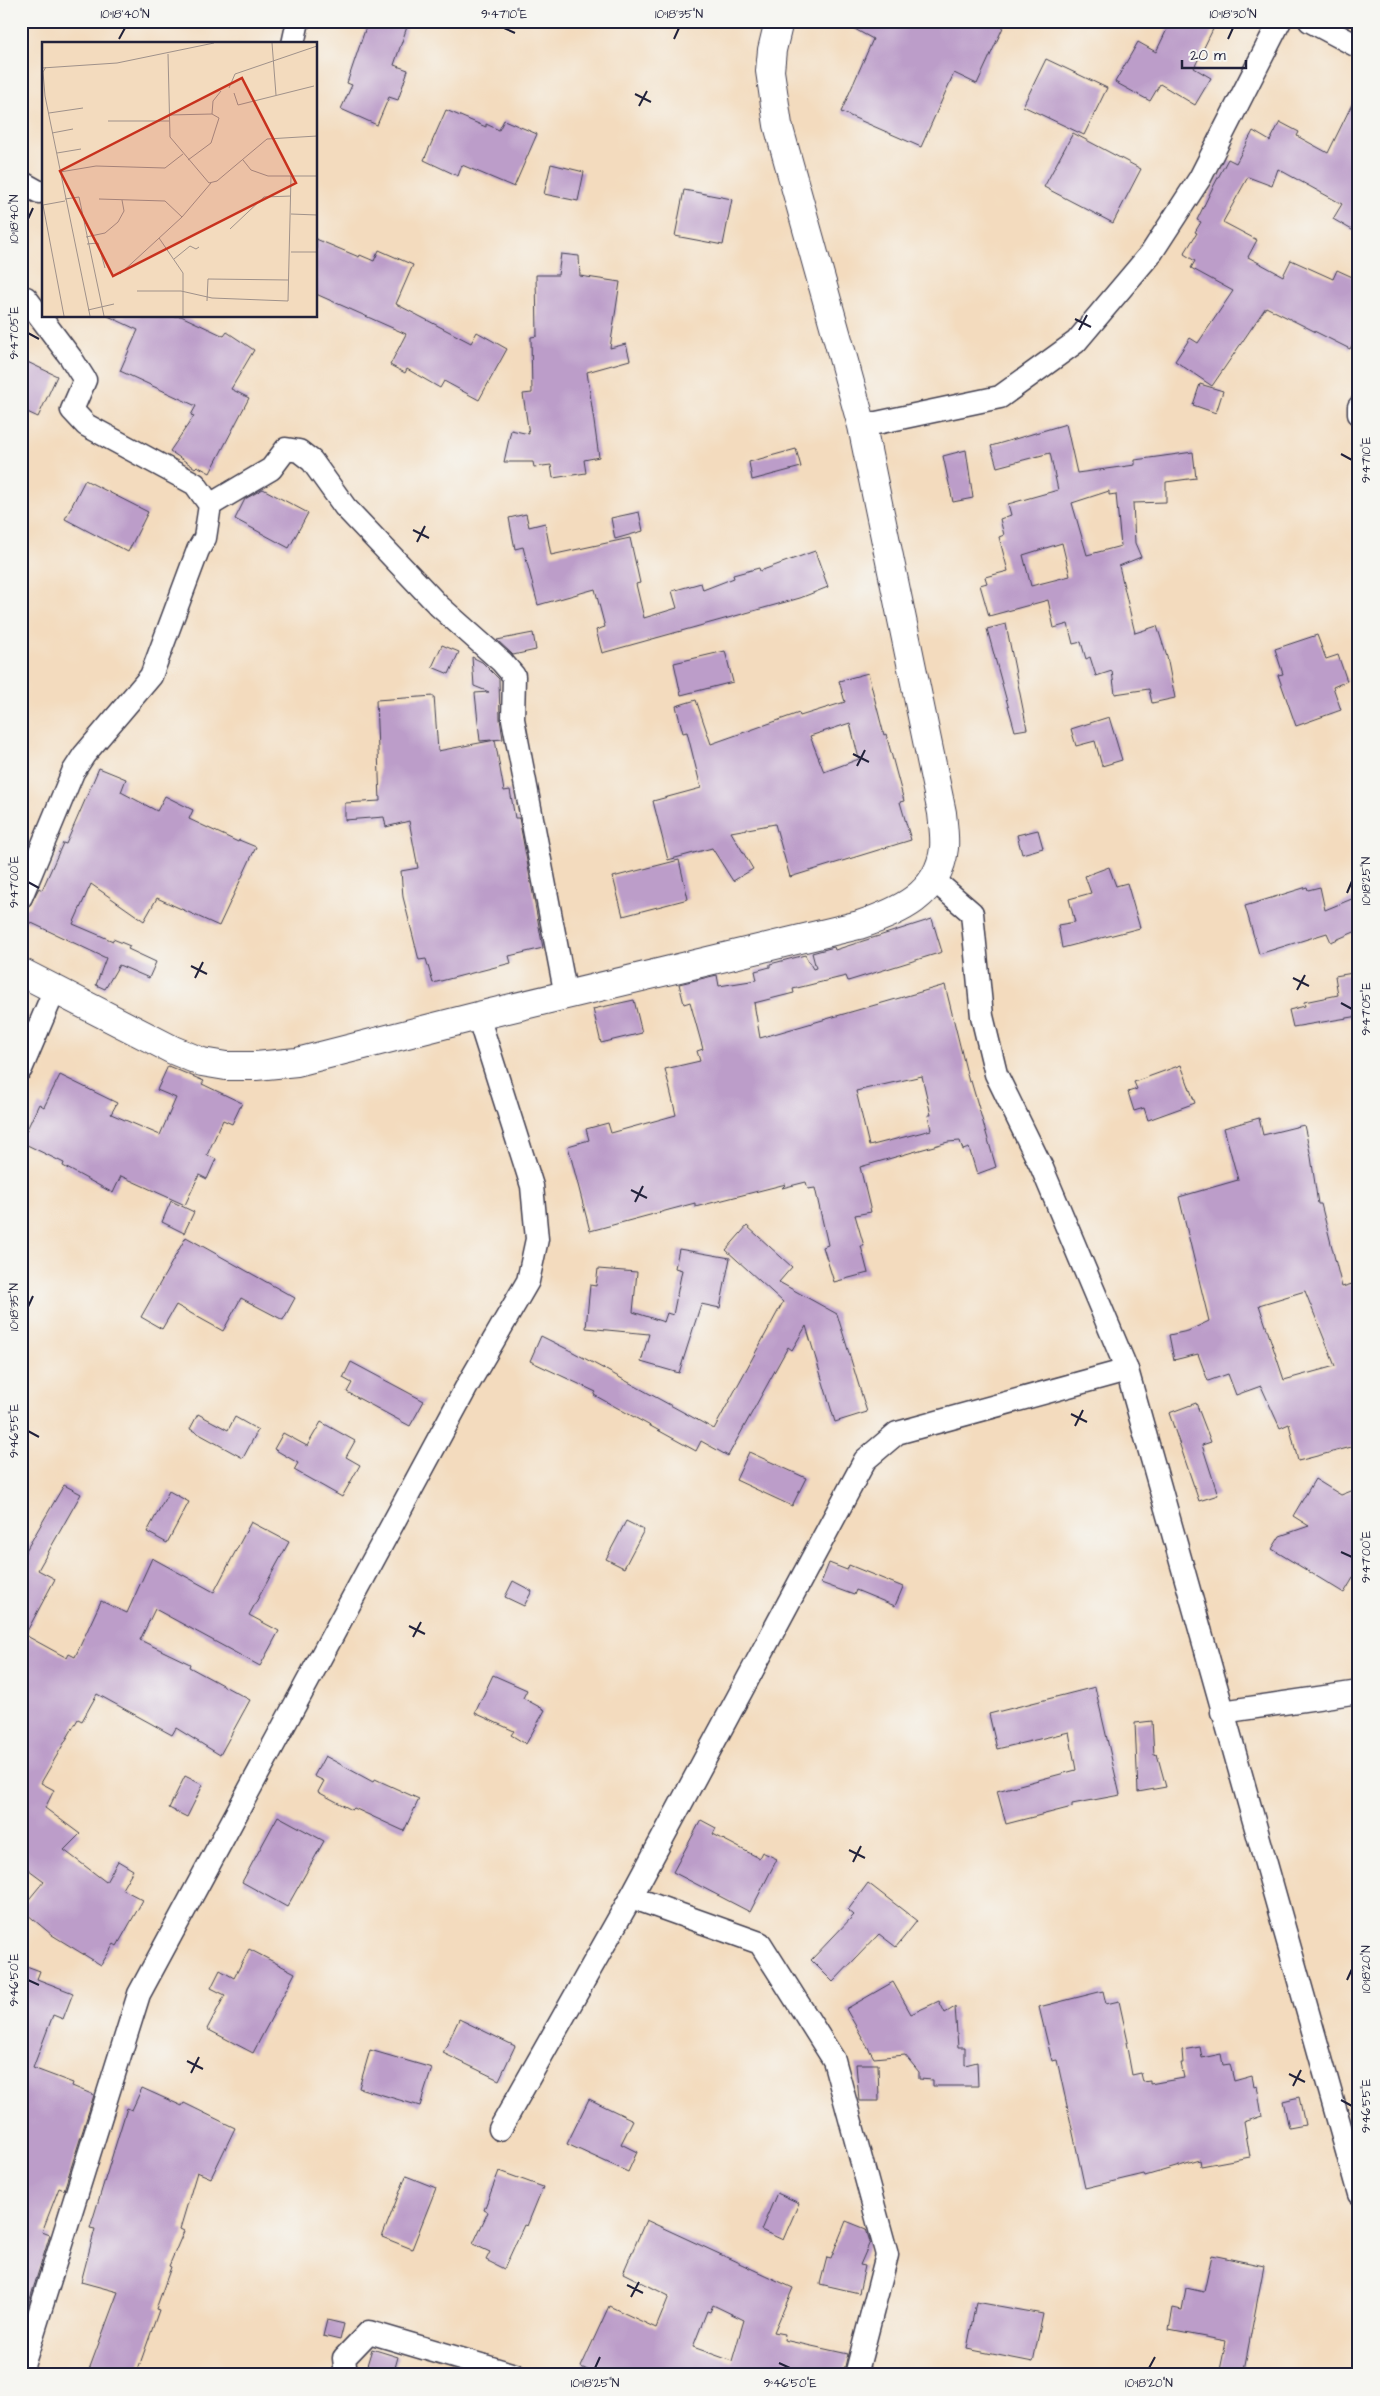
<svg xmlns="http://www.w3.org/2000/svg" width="1380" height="2396" viewBox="0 0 1380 2396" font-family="'Architects Daughter',sans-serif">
<rect width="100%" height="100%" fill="#f6f6f2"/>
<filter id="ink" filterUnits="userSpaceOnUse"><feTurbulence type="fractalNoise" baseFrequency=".02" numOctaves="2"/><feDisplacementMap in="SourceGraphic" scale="10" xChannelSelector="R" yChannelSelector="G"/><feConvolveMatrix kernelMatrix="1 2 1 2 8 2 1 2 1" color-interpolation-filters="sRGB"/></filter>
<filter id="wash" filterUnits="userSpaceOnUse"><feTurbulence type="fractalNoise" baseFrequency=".0096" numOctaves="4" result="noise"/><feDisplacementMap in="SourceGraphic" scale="20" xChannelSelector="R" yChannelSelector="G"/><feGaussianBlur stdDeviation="1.12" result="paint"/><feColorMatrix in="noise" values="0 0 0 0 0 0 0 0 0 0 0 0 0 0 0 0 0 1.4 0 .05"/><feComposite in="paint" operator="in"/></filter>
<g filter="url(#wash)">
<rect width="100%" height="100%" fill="#f3dbbe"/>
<g id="blocks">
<g fill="#bc9dc9" fill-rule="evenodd">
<path d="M368 21H409L394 65 408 70 398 100 389 97 377 125 341 109 352 85 347 83Z"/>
<path d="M840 21H1006L977 84 954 73 921 147 841 112 873 39Z"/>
<path d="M1171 21H1217L1194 68 1211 78 1195 105 1160 84 1150 101 1115 82 1138 42 1156 52Z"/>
<path d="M1046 59 1107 88 1084 135 1023 106Z"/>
<path d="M1359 90V234L1333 219 1342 204 1278 169 1272 186 1248 177 1223 222 1257 240 1248 257 1283 276 1291 260 1333 279 1337 270 1359 280V332L1350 349 1266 307 1212 386 1175 361 1190 338 1198 343 1233 291 1191 268 1195 261 1184 254 1197 233 1195 232 1201 222 1197 220 1212 189 1228 159 1236 163 1253 131 1270 141 1280 122 1299 132 1297 136 1328 153Z"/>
<path d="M446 110 486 127V124L499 130 504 120 537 134 514 187 462 165 458 176 424 160Z"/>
<path d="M1073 133 1141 169 1113 223 1044 187Z"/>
<path d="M551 164 584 172 578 201 544 194Z"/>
<path d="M684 190 732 199 723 245 675 236Z"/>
<path d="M316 239 359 257 360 255 374 261 379 250 413 265 396 304 471 343 477 332 507 349 479 400 444 381 440 388 407 369 405 373 390 365 406 334 316 294Z"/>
<path d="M561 254 579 256 580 276 620 282 610 348 626 344 630 360 587 372 599 457 584 460 586 473 553 478 551 465 534 467 533 462H504L511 430 529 434 523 394 532 393 531 337 537 336 536 275H558Z"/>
<path d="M108 316H181L224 336 227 332 254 350 231 389 249 398 210 473 197 466 195 468 170 451 194 416 191 415 196 406 120 371 138 330Z"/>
<path d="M21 359 57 376 38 417 21 409Z"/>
<path d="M1200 384 1223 391 1216 413 1193 405Z"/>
<path d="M1066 424 1077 473 1135 465V460L1193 452 1196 478 1166 482V502L1133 503 1135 543 1141 557 1119 566 1135 633 1157 626 1167 657 1175 698 1152 703 1149 689 1115 694 1112 671 1096 676 1090 657 1086 659 1081 642 1073 644 1068 624 1054 628 1048 600 989 616 980 585 987 583 985 577 1008 571 999 537 1004 535 1000 519 1011 515 1008 504 1058 490 1050 453 997 467 991 446ZM1109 491V495L1116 494 1121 546 1087 555 1072 503ZM1062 543 1070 576 1031 586 1023 555Z"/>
<path d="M796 449 801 467 752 480 749 462Z"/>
<path d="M966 450 973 498 953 502 943 456Z"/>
<path d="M85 480 148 512 128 552 65 519Z"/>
<path d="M263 489 308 513 289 548 235 519 245 499Z"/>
<path d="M639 512 643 531 615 539 611 518Z"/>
<path d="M526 514 529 527 545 523 551 555 630 538 640 583 636 584 644 618 677 608 672 591 701 583 703 590 734 578 733 575 759 568 760 571 815 551 828 587 800 598 602 653 596 630 605 627 595 589 538 605 523 547 515 549 509 518Z"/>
<path d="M1006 624 1027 729 1015 731 987 629Z"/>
<path d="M533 633 536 650 513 655 497 640Z"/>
<path d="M1317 635 1326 659 1338 655 1347 681 1333 687 1341 710 1296 726 1278 675 1283 674 1275 649Z"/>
<path d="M442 645 459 652 449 674 432 667Z"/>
<path d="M725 651 733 682 681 695 674 663Z"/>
<path d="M472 657 482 662 499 679 500 719 503 739 480 741 475 693 489 692 474 686Z"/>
<path d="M868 673 884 735 886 734 904 801 900 802 911 840 790 877 775 824 731 832 753 869 733 881 712 848 668 860 653 801 701 788 687 732 683 733 676 706 696 700 711 744 799 713 800 716 845 702 839 681ZM850 723 859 759 824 772 810 736Z"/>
<path d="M434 696 438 751 495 740 504 791 510 790 515 818H519L543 948 509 956 511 963 433 983 426 959 419 960 403 897 401 871 418 868 409 821 386 827 384 817 345 820V803L380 801 376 700Z"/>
<path d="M1109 717 1122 760 1102 766 1095 741 1076 746 1071 729Z"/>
<path d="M99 768 126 779 121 792 157 811 165 796 193 810 189 819 238 842 239 840 256 847 219 926 157 898 144 921 91 884 73 924 113 941V939L130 946 128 949 156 962 149 978 119 965 105 989 96 985 106 958 21 918V910L29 907 39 888 42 890 63 843 66 844Z"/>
<path d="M1038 830 1043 848 1022 854 1017 835Z"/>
<path d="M679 860 688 899 623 916 613 877Z"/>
<path d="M1109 867 1116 886 1127 883 1140 928 1062 948 1058 925 1075 922 1069 899 1091 893 1085 876Z"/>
<path d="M1307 887 1308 890 1320 887 1325 910 1359 896V930L1331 942 1327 933 1259 954 1245 906Z"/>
<path d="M932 919 942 952 848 981 846 976 793 989 794 993 754 1003 760 1038 945 985 969 1082 971 1081 996 1167 977 1174 969 1148 963 1150 960 1141 948 1142 860 1167 871 1212 855 1215 864 1246H861L868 1273 834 1282 823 1247 828 1245 815 1188 808 1189 806 1182 782 1188 786 1184 695 1207V1203L590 1231 568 1146 589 1140 586 1129 608 1123 611 1133 676 1115 665 1069 700 1061 697 1051 703 1049 690 1002 684 1004 679 984 717 975 719 986 757 980 755 971 770 967V964L805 955 813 969 816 968 812 953 834 947 835 950ZM922 1076 931 1115H928L931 1130 869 1146 856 1091Z"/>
<path d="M1359 972V1016L1293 1027 1289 1010 1305 1006 1304 1002 1338 995 1335 976Z"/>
<path d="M634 1000 642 1033 601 1043 593 1009Z"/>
<path d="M1181 1065 1195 1103 1148 1120 1144 1108 1134 1111 1128 1092 1137 1089 1134 1082Z"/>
<path d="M168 1066 204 1081 202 1084 242 1103 232 1124 223 1120 207 1155 216 1159 207 1179 199 1175 185 1205 121 1176 113 1193 63 1166 64 1163 21 1142 39 1104 44 1107 60 1075 117 1103 111 1114 160 1135 176 1098 157 1090Z"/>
<path d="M1259 1118 1263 1135 1304 1125 1311 1157 1318 1204H1321L1342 1287 1359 1282V1445L1298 1461 1289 1424 1280 1428 1261 1386 1236 1395 1228 1374 1208 1381 1198 1354 1174 1360 1169 1335 1188 1331 1209 1321 1179 1197 1238 1180 1224 1128ZM1305 1291 1335 1366 1284 1380 1259 1305Z"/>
<path d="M171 1201 194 1212 184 1233 162 1222Z"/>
<path d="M747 1226 792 1267 779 1282 837 1314 867 1412 835 1422 806 1326 792 1350 788 1347 728 1456 701 1441 696 1451 594 1395 596 1392 530 1361 541 1336 573 1352 714 1429 783 1302 726 1250Z"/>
<path d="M186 1237 295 1298 283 1320 241 1298 223 1331 176 1305 162 1329 141 1317Z"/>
<path d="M679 1249 730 1258 720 1308 701 1304 679 1373 641 1362 649 1334 586 1328 590 1285 596 1286 598 1269 637 1272 633 1312 664 1322 667 1313 673 1315 682 1270 675 1268Z"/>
<path d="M351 1362 424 1401 410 1426 347 1392 352 1383 343 1378Z"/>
<path d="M1196 1403 1211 1442 1202 1445 1218 1495 1199 1501 1169 1413Z"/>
<path d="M198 1414 228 1430 235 1417 258 1430 243 1458 190 1429Z"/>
<path d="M321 1422 355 1441 346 1457 360 1465 342 1497 294 1470 298 1463 274 1449 283 1433 307 1446Z"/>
<path d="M749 1452 806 1478 792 1506 736 1480Z"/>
<path d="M1315 1479 1341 1495 1359 1488V1568L1344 1593 1272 1549 1280 1536 1309 1526 1293 1516Z"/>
<path d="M64 1485 81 1494 38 1570 55 1579 25 1635 67 1658 69 1654 75 1657 101 1601 127 1613 152 1558 214 1592 251 1522 289 1542 249 1615 279 1631 260 1666 155 1609 140 1640 190 1664 189 1667 250 1700 220 1755 176 1728 172 1735 97 1694 82 1721 78 1719 41 1783 54 1790 45 1808 80 1834 64 1850 106 1882 118 1861 133 1870 122 1889 143 1900 117 1946 114 1944 101 1965 52 1935 21 1909 44 1881 21 1864V1559Z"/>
<path d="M169 1491 189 1502 167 1543 147 1532Z"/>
<path d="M626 1521 644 1530 624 1568 606 1559Z"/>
<path d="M829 1563 847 1570 849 1565 903 1587 895 1606 856 1590 854 1595 821 1583Z"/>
<path d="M513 1581 532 1591 524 1606 505 1597Z"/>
<path d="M493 1675 527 1690 523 1698 545 1710 526 1744 511 1735 514 1731 475 1713Z"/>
<path d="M1095 1687 1120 1795 1072 1804V1807L1006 1824 997 1791 1076 1770 1069 1732 997 1749 989 1714Z"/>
<path d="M1152 1721 1154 1755 1157 1754 1166 1787 1138 1792 1135 1723Z"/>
<path d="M325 1756 373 1782 375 1779 419 1799 404 1831 354 1808 352 1810 318 1792 324 1781 314 1776Z"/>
<path d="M185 1776 203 1785 187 1817 169 1808Z"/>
<path d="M278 1816 324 1841 287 1907 242 1882Z"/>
<path d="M701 1820 716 1828 713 1834 759 1858 762 1852 777 1859 750 1912 673 1872Z"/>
<path d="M868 1883 917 1921 896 1947 879 1934 833 1982 811 1960 854 1915 848 1910Z"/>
<path d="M249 1949 295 1973 253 2053 207 2029 225 1995 211 1988 220 1970 234 1978Z"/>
<path d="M21 1964 40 1971 37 1979 73 1993 63 2019 53 2015 33 2068 73 2083 72 2086 94 2095 64 2190 59 2188 42 2232 50 2235 25 2315H21Z"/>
<path d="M893 1982 911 2014 939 2001 945 2013 955 2007 958 2047H965V2065L977 2062 978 2086H933V2080L919 2079V2072L905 2055 874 2058 846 2009Z"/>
<path d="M1103 1991 1106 2004 1119 2001 1128 2042H1126L1132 2075 1141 2073 1143 2082 1150 2081V2084L1184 2078 1181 2063H1183L1182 2050 1200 2047 1202 2058 1221 2054 1223 2065 1230 2064 1234 2081 1252 2076 1254 2086 1257 2085 1262 2116 1244 2122 1250 2157 1201 2166 1200 2160 1145 2176 1144 2174 1085 2188 1057 2060 1052 2061 1039 2007Z"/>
<path d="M459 2019 515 2046 499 2080 443 2053Z"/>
<path d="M370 2050 432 2068 420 2106 359 2088Z"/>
<path d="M856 2064H878L879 2101H859Z"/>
<path d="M142 2088 182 2106 184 2103 235 2128 211 2178 197 2172 180 2229 184 2231 169 2266 171 2267 156 2309 159 2310 136 2375H87L118 2292 81 2282 95 2229 90 2228 127 2108 132 2110Z"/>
<path d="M1299 2097 1305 2125 1289 2128 1283 2101Z"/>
<path d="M589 2099 633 2120 621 2144 637 2152 628 2172 567 2144Z"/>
<path d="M499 2171 543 2187 527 2226 524 2225 504 2269 486 2260 490 2252 473 2244 488 2212 484 2210Z"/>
<path d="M406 2176 436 2188 412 2249 382 2237Z"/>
<path d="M777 2193 799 2203 783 2240 761 2230Z"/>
<path d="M646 2220 793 2288 774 2332 785 2334 784 2340 848 2354 843 2375H598L581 2367 609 2306 656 2328 669 2296 623 2273ZM713 2305 744 2320 732 2361 693 2347 707 2311 710 2312Z"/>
<path d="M846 2221 866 2229 870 2242 860 2265 865 2266 859 2293 820 2284 827 2257 831 2258Z"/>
<path d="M1212 2255 1264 2266 1243 2375H1219L1226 2341 1169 2330 1173 2308 1182 2310 1186 2288 1204 2292Z"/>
<path d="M976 2302 1043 2314 1033 2362 967 2349Z"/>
<path d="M327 2320 344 2324 340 2340 323 2336Z"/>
<path d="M372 2349 398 2357 393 2375H364Z"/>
</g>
</g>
</g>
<g filter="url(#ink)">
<use href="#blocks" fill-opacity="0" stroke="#413e4f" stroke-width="1"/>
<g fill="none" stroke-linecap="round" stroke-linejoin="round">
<defs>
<g id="minor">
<path d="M1310 21 1359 47"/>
<path d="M293 44 298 21"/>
<path d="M21 182 39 192"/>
<path d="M1359 407V414"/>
<path d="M862 426 1000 397 1076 342 1152 252 1200 178 1280 21"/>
<path d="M210 505 271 469 286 449 299 451 312 461 345 507 439 606 502 662 514 676 513 719 566 996"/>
<path d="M934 880 972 913 982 1016 996 1074 1042 1168 1127 1370 1359 2194"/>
<path d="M21 897 73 772 84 755 151 676 198 550 205 538 210 505 195 484 86 425 72 410 85 380 71 358 26 298"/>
<path d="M21 1069 55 989"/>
<path d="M1222 1712 1359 1692"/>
<path d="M631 1897 760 1943 834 2060 887 2255 856 2375"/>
<path d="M500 2129 631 1897 865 1460 897 1433 1127 1370"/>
<path d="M21 2372 139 1994 466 1388 528 1281 537 1239 532 1186 478 1016"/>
<path d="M346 2375 344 2358 369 2332 515 2375"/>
</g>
<path id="tertiary" d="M21 972 173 1050 202 1062 226 1066H256L297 1062 478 1016 859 925C898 912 939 895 944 848 945 837 943 824 942 813L862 426 778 125 770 71 772 50 779 21"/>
</defs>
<use href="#minor" stroke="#413e4f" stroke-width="25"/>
<use href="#tertiary" stroke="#413e4f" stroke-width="30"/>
<use href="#minor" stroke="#fff" stroke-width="22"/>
<use href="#tertiary" stroke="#fff" stroke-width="28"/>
</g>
</g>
<path fill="none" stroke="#22223b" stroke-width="2" d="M504 28 515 33M119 39 125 28M674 39 679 28M1228 39 1233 28M635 94 651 102M639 106 647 91M28 219 33 208M1075 319 1091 327M1079 330 1087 315M28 333 39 339M1341 454 1352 460M413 530 429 538M417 542 425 526M853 754 869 762M857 766 865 750M28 882 39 888M1347 893 1352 881M191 966 207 974M195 978 203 962M1293 978 1309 986M1297 990 1305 975M1341 1003 1352 1009M631 1190 647 1198M635 1202 643 1186M28 1307 33 1296M1071 1414 1087 1422M1075 1426 1083 1410M28 1431 39 1437M1341 1552 1352 1557M409 1626 425 1634M413 1637 421 1622M849 1850 865 1858M853 1862 861 1846M28 1980 39 1985M1347 1980 1352 1969M187 2061 203 2069M191 2073 199 2057M1289 2074 1305 2082M1293 2086 1301 2070M1341 2100 1352 2106M627 2285 643 2293M631 2297 639 2282M779 2363 790 2368M595 2368 600 2357M1149 2368 1155 2357"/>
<g transform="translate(42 42)">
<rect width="275" height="275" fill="#f3dbbe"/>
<path fill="none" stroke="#9f918a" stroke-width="1" d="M230 1 234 53M126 12 128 95 167 141 175 139 225 97 275 94M4 25 1 30 3 54 48 274M0 26 75 21 172 1M187 46 193 32 275 4M192 51 196 63 272 44M7 71 41 66M127 73 170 72 171 59 179 49M66 79H127M10 91 31 87M15 111 39 107M146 118 169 101 177 76 170 72M201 118 209 128 226 134H275M18 130 54 124 123 126 141 112M23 157 37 155 62 274M57 157 123 159 140 175M1 163 22 274M1 163 23 159M249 172 275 173M188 187 222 155 249 154M44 195 63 191 76 180 82 169 80 158M117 196 141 231V274M45 202 56 201 63 226M249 210H275M132 217 148 204 154 207 157 205M78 232 140 175 169 141M95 249H139L170 256 246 259 249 134M165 259 166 237 247 238M46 268 72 262"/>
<path fill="#c8321e" fill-opacity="0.15" stroke="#c8321e" stroke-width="2.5" d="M200 36 254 141 71 234 18 129Z"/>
<rect width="275" height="275" fill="none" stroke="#22223b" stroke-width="2.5"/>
</g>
<rect width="1380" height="2396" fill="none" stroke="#f6f6f2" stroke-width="55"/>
<path d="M1182 60v8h64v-8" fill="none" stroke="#22223b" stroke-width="2.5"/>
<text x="1190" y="60" font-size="15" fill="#22223b" stroke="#f6f6f2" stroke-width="4" paint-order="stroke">20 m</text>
<rect x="28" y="28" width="1324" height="2340" fill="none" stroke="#22223b" stroke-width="2"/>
<g font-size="12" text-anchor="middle" fill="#22223b">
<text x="125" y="18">10°18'40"N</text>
<text x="504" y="18">9°47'10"E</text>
<text x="679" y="18">10°18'35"N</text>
<text x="1233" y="18">10°18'30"N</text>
<text transform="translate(14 219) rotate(-90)" y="4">10°18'40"N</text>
<text transform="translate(14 333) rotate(-90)" y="4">9°47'05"E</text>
<text transform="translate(1366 460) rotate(-90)" y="4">9°47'10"E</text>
<text transform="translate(1366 881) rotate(-90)" y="4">10°18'25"N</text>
<text transform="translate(14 882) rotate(-90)" y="4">9°47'00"E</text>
<text transform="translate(1366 1009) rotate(-90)" y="4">9°47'05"E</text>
<text transform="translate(14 1307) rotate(-90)" y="4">10°18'35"N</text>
<text transform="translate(14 1431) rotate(-90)" y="4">9°46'55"E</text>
<text transform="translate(1366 1557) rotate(-90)" y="4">9°47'00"E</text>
<text transform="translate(1366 1969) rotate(-90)" y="4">10°18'20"N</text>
<text transform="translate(14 1980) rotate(-90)" y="4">9°46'50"E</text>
<text transform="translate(1366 2106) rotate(-90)" y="4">9°46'55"E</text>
<text x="595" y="2387">10°18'25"N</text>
<text x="790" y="2387">9°46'50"E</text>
<text x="1149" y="2387">10°18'20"N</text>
</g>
</svg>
